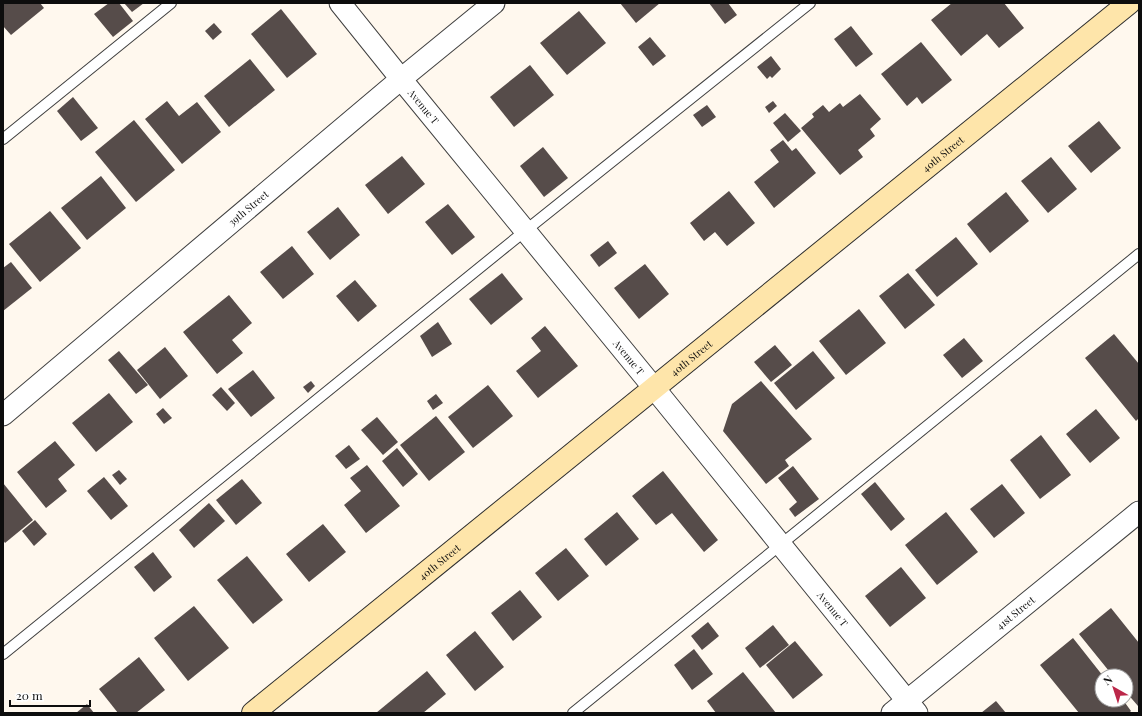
<svg xmlns="http://www.w3.org/2000/svg" width="1142" height="716" viewBox="0 0 1142 716" font-family="'Playfair Display',serif">
<rect width="100%" height="100%" fill="#fff8ee"/>
<g fill="#564c4a">
<path d="M3 3H40L44 8 11 35 3 26Z"/>
<path d="M109 3H119L133 21 113 37 94 14Z"/>
<path d="M124 3H144L132 12Z"/>
<path d="M620 3H660L636 23Z"/>
<path d="M709 3H728L737 15 725 24Z"/>
<path d="M952 3H1004L1024 28 999 48 987 34 961 56 931 20Z"/>
<path d="M281 9 317 54 287 78 251 34Z"/>
<path d="M579 11 606 43 567 75 540 43Z"/>
<path d="M214 23 222 32 213 40 205 31Z"/>
<path d="M851 26 873 54 856 67 834 39Z"/>
<path d="M650 37 666 56 653 66 638 47Z"/>
<path d="M921 42 952 80 922 104 917 97 907 106 881 74Z"/>
<path d="M771 56 781 69 772 78 770 76 767 79 757 67Z"/>
<path d="M250 59 275 90 229 127 204 96Z"/>
<path d="M530 65 554 95 514 127 490 97Z"/>
<path d="M860 94 881 119 870 129 875 136 858 150 863 157 840 175 801 128 814 117 812 114 823 105 829 112 840 103 843 107Z"/>
<path d="M73 97 98 128 81 141 57 111Z"/>
<path d="M167 101 179 116 197 102 221 132 182 164 145 119Z"/>
<path d="M773 101 777 106 769 113 765 107Z"/>
<path d="M707 105 716 117 702 127 693 115Z"/>
<path d="M785 113 801 131 788 142 773 123Z"/>
<path d="M134 120 175 170 136 202 95 152Z"/>
<path d="M1099 121 1121 148 1091 173 1068 146Z"/>
<path d="M783 140 792 151 796 148 816 173 774 208 754 182 779 162 770 150Z"/>
<path d="M543 147 568 178 544 197 520 166Z"/>
<path d="M402 156 425 184 388 214 365 185Z"/>
<path d="M1051 157 1077 189 1048 213 1021 181Z"/>
<path d="M101 176 126 208 87 240 61 208Z"/>
<path d="M729 191 755 223 727 246 715 232 704 241 690 223Z"/>
<path d="M1006 192 1029 221 990 253 967 224Z"/>
<path d="M448 204 475 237 452 255 425 222Z"/>
<path d="M338 207 360 235 330 260 307 232Z"/>
<path d="M50 211 81 248 40 282 9 244Z"/>
<path d="M956 237 978 264 937 297 915 270Z"/>
<path d="M608 241 617 253 599 267 590 255Z"/>
<path d="M292 246 314 274 283 299 260 272Z"/>
<path d="M11 262 32 288 3 311V268Z"/>
<path d="M645 264 669 294 639 319 614 288Z"/>
<path d="M502 273 523 299 491 325 469 299Z"/>
<path d="M908 273 935 305 905 329 879 296Z"/>
<path d="M355 280 377 306 358 322 336 296Z"/>
<path d="M229 295 252 323 232 340 243 353 217 374 183 332Z"/>
<path d="M859 309 886 343 846 375 819 341Z"/>
<path d="M438 322 452 344 432 357 420 336Z"/>
<path d="M545 326 578 366 538 398 516 371 541 351 531 338Z"/>
<path d="M1114 334 1139 364V418L1136 421 1085 358Z"/>
<path d="M964 338 983 361 962 378 943 355Z"/>
<path d="M775 345 792 365 771 382 754 362Z"/>
<path d="M165 347 188 376 160 399 137 370Z"/>
<path d="M119 351 148 385 136 394 108 360Z"/>
<path d="M813 351 835 378 796 410 774 383Z"/>
<path d="M253 370 275 398 251 417 228 389Z"/>
<path d="M311 381 315 386 308 393 303 387Z"/>
<path d="M761 381 812 439 785 460 789 466 766 484 723 431 732 404Z"/>
<path d="M488 385 513 416 473 448 448 417Z"/>
<path d="M221 387 235 403 227 411 212 395Z"/>
<path d="M109 393 133 422 96 452 72 423Z"/>
<path d="M436 394 443 403 433 410 427 401Z"/>
<path d="M163 408 172 418 164 424 156 414Z"/>
<path d="M1096 409 1120 438 1090 463 1066 434Z"/>
<path d="M436 416 465 452 429 481 400 445Z"/>
<path d="M377 417 398 442 383 455 361 430Z"/>
<path d="M1041 435 1071 475 1040 499 1010 460Z"/>
<path d="M55 441 75 465 58 479 67 491 46 508 17 472Z"/>
<path d="M349 445 360 459 346 469 335 456Z"/>
<path d="M397 448 418 474 403 487 382 461Z"/>
<path d="M367 465 400 506 366 533 344 505 361 491 350 478Z"/>
<path d="M793 466 819 499 795 517 789 509 797 502 778 478Z"/>
<path d="M119 470 127 479 120 485 112 475Z"/>
<path d="M663 471 718 540 704 552 672 513 656 525 632 496Z"/>
<path d="M104 477 128 506 111 520 87 491Z"/>
<path d="M242 479 262 503 236 525 216 500Z"/>
<path d="M875 482 905 519 891 531 861 494Z"/>
<path d="M3 483 33 520 5 543 3 540Z"/>
<path d="M1002 484 1025 513 994 538 970 509Z"/>
<path d="M209 503 225 521 194 548 179 530Z"/>
<path d="M617 512 639 539 606 566 584 539Z"/>
<path d="M946 512 978 552 937 585 905 545Z"/>
<path d="M35 520 47 534 34 546 22 531Z"/>
<path d="M323 524 346 552 309 582 286 554Z"/>
<path d="M566 548 589 576 558 601 535 573Z"/>
<path d="M153 552 172 577 154 592 134 567Z"/>
<path d="M247 556 283 600 253 624 217 580Z"/>
<path d="M901 567 926 598 890 627 865 596Z"/>
<path d="M520 590 542 617 513 641 491 613Z"/>
<path d="M194 606 229 648 188 681 154 638Z"/>
<path d="M1111 608 1139 643V705L1138 706 1126 692V676H1113L1079 634Z"/>
<path d="M708 622 719 636 702 650 691 636Z"/>
<path d="M773 625 789 645 760 668 745 648Z"/>
<path d="M475 631 504 667 475 691 446 655Z"/>
<path d="M1073 638 1103 676H1102V700H1123L1131 711 1129 713H1079L1040 665Z"/>
<path d="M795 641 823 675 793 699 766 665Z"/>
<path d="M694 649 713 674 692 690 674 665Z"/>
<path d="M139 657 165 690 136 713H118L99 689Z"/>
<path d="M427 671 446 694 423 713H376Z"/>
<path d="M743 672 776 713H716L707 701Z"/>
<path d="M996 701 1006 713H981Z"/>
<path d="M87 704 94 713H76Z"/>
</g>
<g fill="none" stroke-linecap="round" stroke-linejoin="round">
<defs>
<g id="lane">
<path d="M3 139 171 3"/>
<path d="M3 654 525 231 810 3"/>
<path d="M573 713 1139 254"/>
</g>
<g id="street">
<path id="s1" d="M340 3 401 79 654 388 917 713"/>
<path id="s2" d="M3 415 401 79 494 3"/>
<path id="s3" d="M892 713 1139 512"/>
</g>
<g id="secondary">
<path id="s4" d="M253 713 1129 3"/>
</g>
</defs>
<use href="#lane" stroke="#404040" stroke-width="12"/>
<use href="#street" stroke="#404040" stroke-width="23"/>
<use href="#secondary" stroke="#2f2f2f" stroke-width="24"/>
<use href="#lane" stroke="#fff" stroke-width="10"/>
<use href="#street" stroke="#fff" stroke-width="21"/>
<use href="#secondary" stroke="#fee5aa" stroke-width="22"/>
</g>
<g text-anchor="middle" dominant-baseline="central" stroke-width="4" stroke-linejoin="round" paint-order="stroke">
<g font-size="10" fill="#0d0d0d" stroke="#fff">
<text stroke="none"><textPath href="#s1" startOffset="133">Avenue T</textPath></text>
<text stroke="none"><textPath href="#s4" startOffset="888">40th Street</textPath></text>
<text stroke="none"><textPath href="#s2" startOffset="321">39th Street</textPath></text>
<text stroke="none"><textPath href="#s1" startOffset="457">Avenue T</textPath></text>
<text stroke="none"><textPath href="#s4" startOffset="564">40th Street</textPath></text>
<text stroke="none"><textPath href="#s4" startOffset="240">40th Street</textPath></text>
<text stroke="none"><textPath href="#s1" startOffset="781">Avenue T</textPath></text>
<text stroke="none"><textPath href="#s3" startOffset="159">41st Street</textPath></text>
</g>
</g>
<rect width="1142" height="716" fill="none" stroke="#0d0d0d" stroke-width="8"/>
<g transform="translate(1114 688) rotate(321)"><circle r="19" fill="#ffffff" stroke="#9e9e9e"/>
<path d="M0-3L7 15L0 10L-7 15Z" fill="#bb2749"/>
<text y="-6" font-size="11" font-weight="bold" text-anchor="middle" fill="#0d0d0d">N</text>
</g>
<path d="M10 700v6h80v-6" fill="none" stroke="#0d0d0d" stroke-width="2"/>
<text x="16" y="700" font-size="12" fill="#0d0d0d" stroke="#ffffff" stroke-width="3" paint-order="stroke">20 m</text>
</svg>
